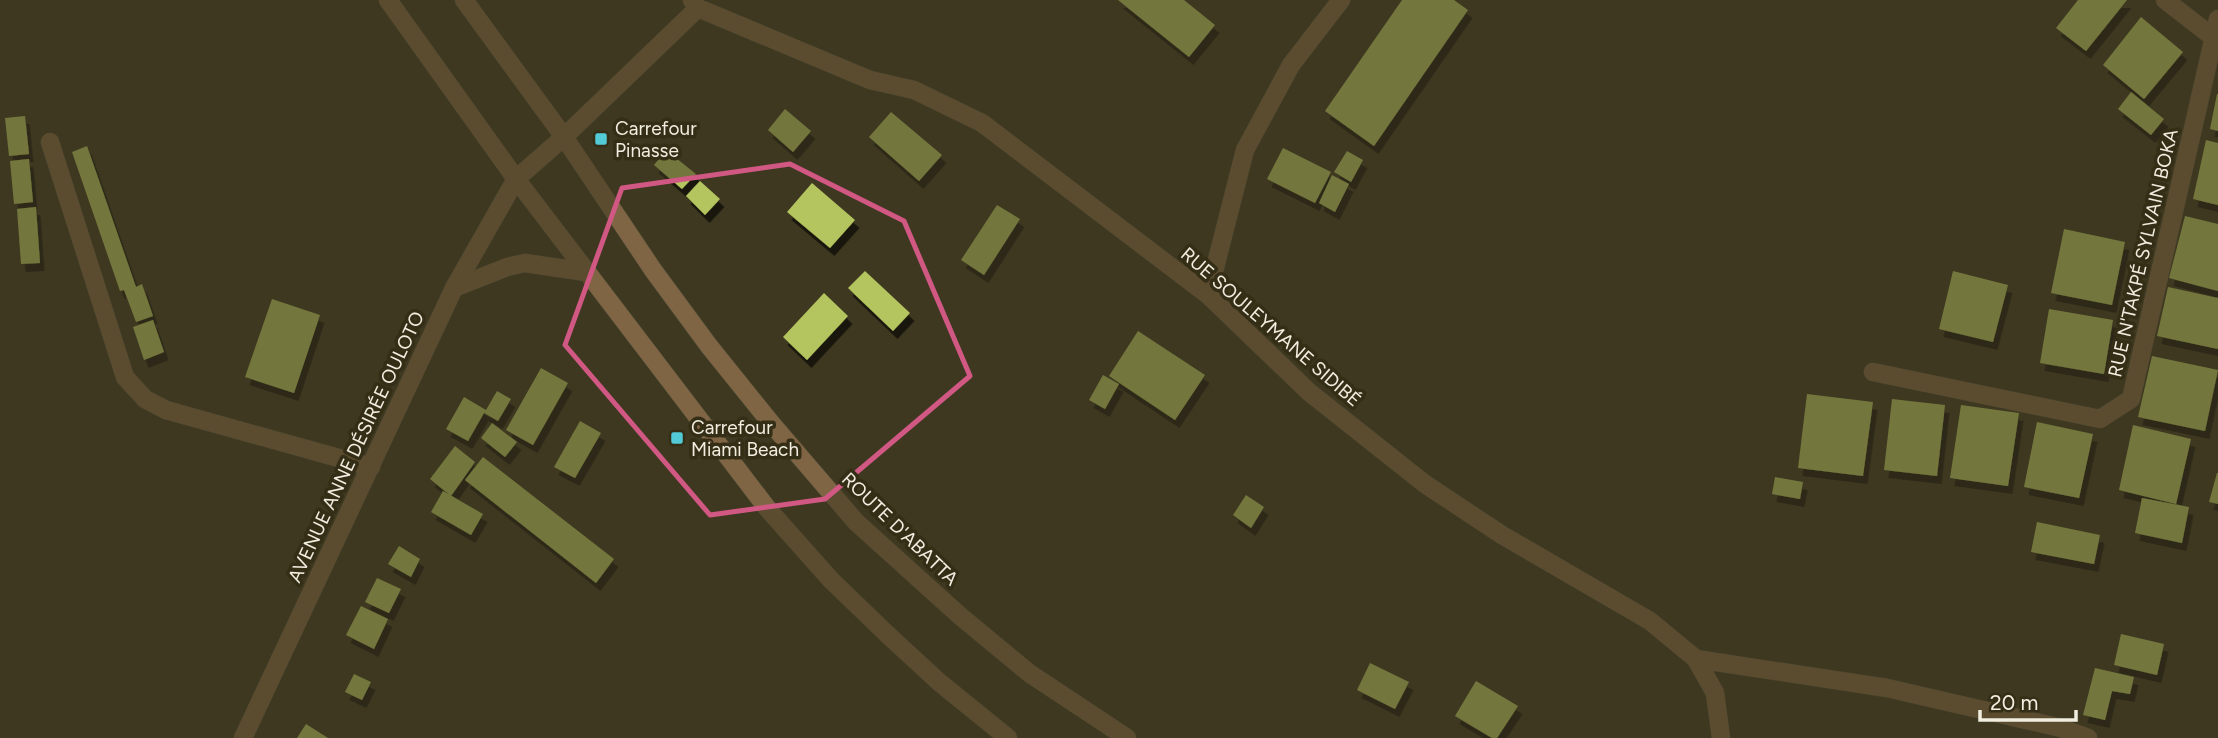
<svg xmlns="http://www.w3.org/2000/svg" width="2218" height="738" viewBox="0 0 2218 738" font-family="Figtree,sans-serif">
<defs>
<filter id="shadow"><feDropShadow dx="4.5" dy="8" stdDeviation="0" flood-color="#0009"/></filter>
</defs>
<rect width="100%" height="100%" fill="#3e3820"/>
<g fill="#b4c45e" filter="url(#shadow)">
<path d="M1118 0H1184L1215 25 1189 57Z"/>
<path d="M1402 0H1454L1468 10 1374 146 1325 111Z"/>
<path d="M2078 0H2127L2086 51 2056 28Z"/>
<path d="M2141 17 2183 52 2144 99 2103 65Z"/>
<path d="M2131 92 2164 119 2151 135 2118 109Z"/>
<path d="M2217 94H2218V131L2210 129Z"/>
<path d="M785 109 811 131 793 152 768 130Z"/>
<path d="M891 112 942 155 919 181 869 137Z"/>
<path d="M25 116 29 154 9 156 5 118Z"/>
<path d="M2206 140 2218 143V205L2193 199Z"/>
<path d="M87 146 136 287 142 284 153 316 136 322 124 290 120 291 72 152Z"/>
<path d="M1283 148 1331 172 1315 203 1267 179Z"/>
<path d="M666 150 696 174 682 189 654 165Z"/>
<path d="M1347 151 1363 160 1351 182 1334 172Z"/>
<path d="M29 159 33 202 14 204 10 161Z"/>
<path d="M1332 175 1349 184 1335 212 1319 203Z"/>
<path d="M700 181 720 199 705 215 686 196Z"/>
<path d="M812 183 855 220 830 248 787 212Z"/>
<path d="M997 205 1020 219 984 275 961 260Z"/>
<path d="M36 207 40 263 21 264 17 209Z"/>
<path d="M2185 216 2218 224V291L2169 278Z"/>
<path d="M2064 229 2125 242 2112 305 2051 293Z"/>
<path d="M865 271 910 313 893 331 848 288Z"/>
<path d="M1953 271 2008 285 1993 342 1939 329Z"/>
<path d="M2168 287 2218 298V349L2157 336Z"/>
<path d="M824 293 848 316 807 360 783 337Z"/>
<path d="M272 299 320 315 294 393 245 377Z"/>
<path d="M2049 309 2113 320 2104 374 2040 363Z"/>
<path d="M153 320 164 352 144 360 133 327Z"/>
<path d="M1138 331 1205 375 1175 420 1109 376Z"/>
<path d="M2152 356 2218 370 2205 431 2138 417Z"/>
<path d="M541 368 568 383 533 445 506 430Z"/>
<path d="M1103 375 1119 384 1105 409 1089 400Z"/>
<path d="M497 391 511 399 498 421 484 413 468 441 446 429 464 397 486 410Z"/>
<path d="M1807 394 1873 402 1863 476 1798 468Z"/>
<path d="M1892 399 1945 405 1937 476 1884 470Z"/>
<path d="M1961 405 2019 413 2008 486 1950 478Z"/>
<path d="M580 421 601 433 575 478 554 467Z"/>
<path d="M2037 422 2093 434 2079 498 2024 487Z"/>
<path d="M492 423 517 442 505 457 481 438Z"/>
<path d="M2133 425 2191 439 2176 504 2119 490Z"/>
<path d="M455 446 475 462 451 496 430 479Z"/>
<path d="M483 457 614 559 596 583 465 480Z"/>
<path d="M2217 473H2218V504L2209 502Z"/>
<path d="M1775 477 1803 482 1800 499 1772 494Z"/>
<path d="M443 491 483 514 471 535 431 512Z"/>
<path d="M1246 495 1264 507 1251 528 1233 515Z"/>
<path d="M2142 498 2189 507 2182 543 2135 533Z"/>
<path d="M2037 522 2100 535 2094 564 2031 552Z"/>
<path d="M399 546 420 559 411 577 388 564Z"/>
<path d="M377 578 401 589 389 613 365 602Z"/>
<path d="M361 606 388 619 374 649 346 635Z"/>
<path d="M2121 634 2164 644 2157 675 2114 665Z"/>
<path d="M1370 663 1409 682 1395 709 1357 690Z"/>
<path d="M2095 668 2134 677 2130 694 2112 691 2105 720 2083 715Z"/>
<path d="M354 674 371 682 362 700 345 692Z"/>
<path d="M1476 681 1518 706 1497 738H1492L1455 716Z"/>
<path d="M306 724 328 738H297Z"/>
</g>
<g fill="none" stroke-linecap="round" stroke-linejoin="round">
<defs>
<g id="minor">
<path d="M692 0 698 8 870 80 914 90 982 123 1208 295 1309 392 1425 484 1502 535 1650 621 1696 659 1715 693 1721 738"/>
<path d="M2165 0 2214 38"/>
<path d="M50 142 125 377 145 399 166 410 371 467"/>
<path d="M1208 295 1245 150 1291 65 1341 0"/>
<path d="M1873 372 2100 419 2131 399 2218 19"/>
<path d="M1696 659 1887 688 2061 728 2088 738"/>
<path d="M243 738 454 288 516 179 564 137 698 8"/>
</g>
<g id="tertiary">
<path d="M388 0 516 179 767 508 831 580 888 635 939 682 1008 738"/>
<path d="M464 0 564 137 653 270 709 346 771 423 856 522 959 615 1029 673 1127 738"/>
<path d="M454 288 507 267 525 263 586 272"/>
</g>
</defs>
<use href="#minor" stroke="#5b553f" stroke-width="19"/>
<use href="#tertiary" stroke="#5b553f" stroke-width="19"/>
<use href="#minor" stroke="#7f6544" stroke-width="18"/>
<use href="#tertiary" stroke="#7f6544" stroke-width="18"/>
</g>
<path d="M0 0H2218V738H0ZM790 164 904 221 970 376 825 499 710 515 565 345 622 188Z" fill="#3e3820" fill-opacity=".55" fill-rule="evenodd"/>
<path fill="none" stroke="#d05883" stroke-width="5" stroke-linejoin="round" d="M790 164 904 221 970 376 825 499 710 515 565 345 622 188Z"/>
<g fill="#52cbd7" stroke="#342e16" stroke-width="2.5">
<rect x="594" y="132" width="14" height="14" rx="3.5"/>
<rect x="670" y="431" width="14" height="14" rx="3.5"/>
</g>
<g text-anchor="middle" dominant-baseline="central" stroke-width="7" stroke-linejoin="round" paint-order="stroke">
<g font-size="19" fill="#f1eddf" stroke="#342e16" text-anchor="start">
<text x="615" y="128">Carrefour<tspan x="615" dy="22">Pinasse</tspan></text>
<text x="691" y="427">Carrefour<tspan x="691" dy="22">Miami Beach</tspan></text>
</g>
<g font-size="19" fill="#f1eddf" stroke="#342e16">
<text transform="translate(2143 253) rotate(-77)">RUE N'TAKPÉ SYLVAIN BOKA</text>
<text transform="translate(1271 327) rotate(41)">RUE SOULEYMANE SIDIBÉ</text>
<text transform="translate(356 447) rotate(-65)">AVENUE ANNE DÉSIRÉE OULOTO</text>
<text transform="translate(900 529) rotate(44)">ROUTE D'ABATTA</text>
</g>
</g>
<path d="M1980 710v10h96v-10" fill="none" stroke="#f1eddf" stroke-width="3.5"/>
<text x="1990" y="710" font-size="21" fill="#f1eddf" stroke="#342e16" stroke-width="5" paint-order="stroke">20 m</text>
</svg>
